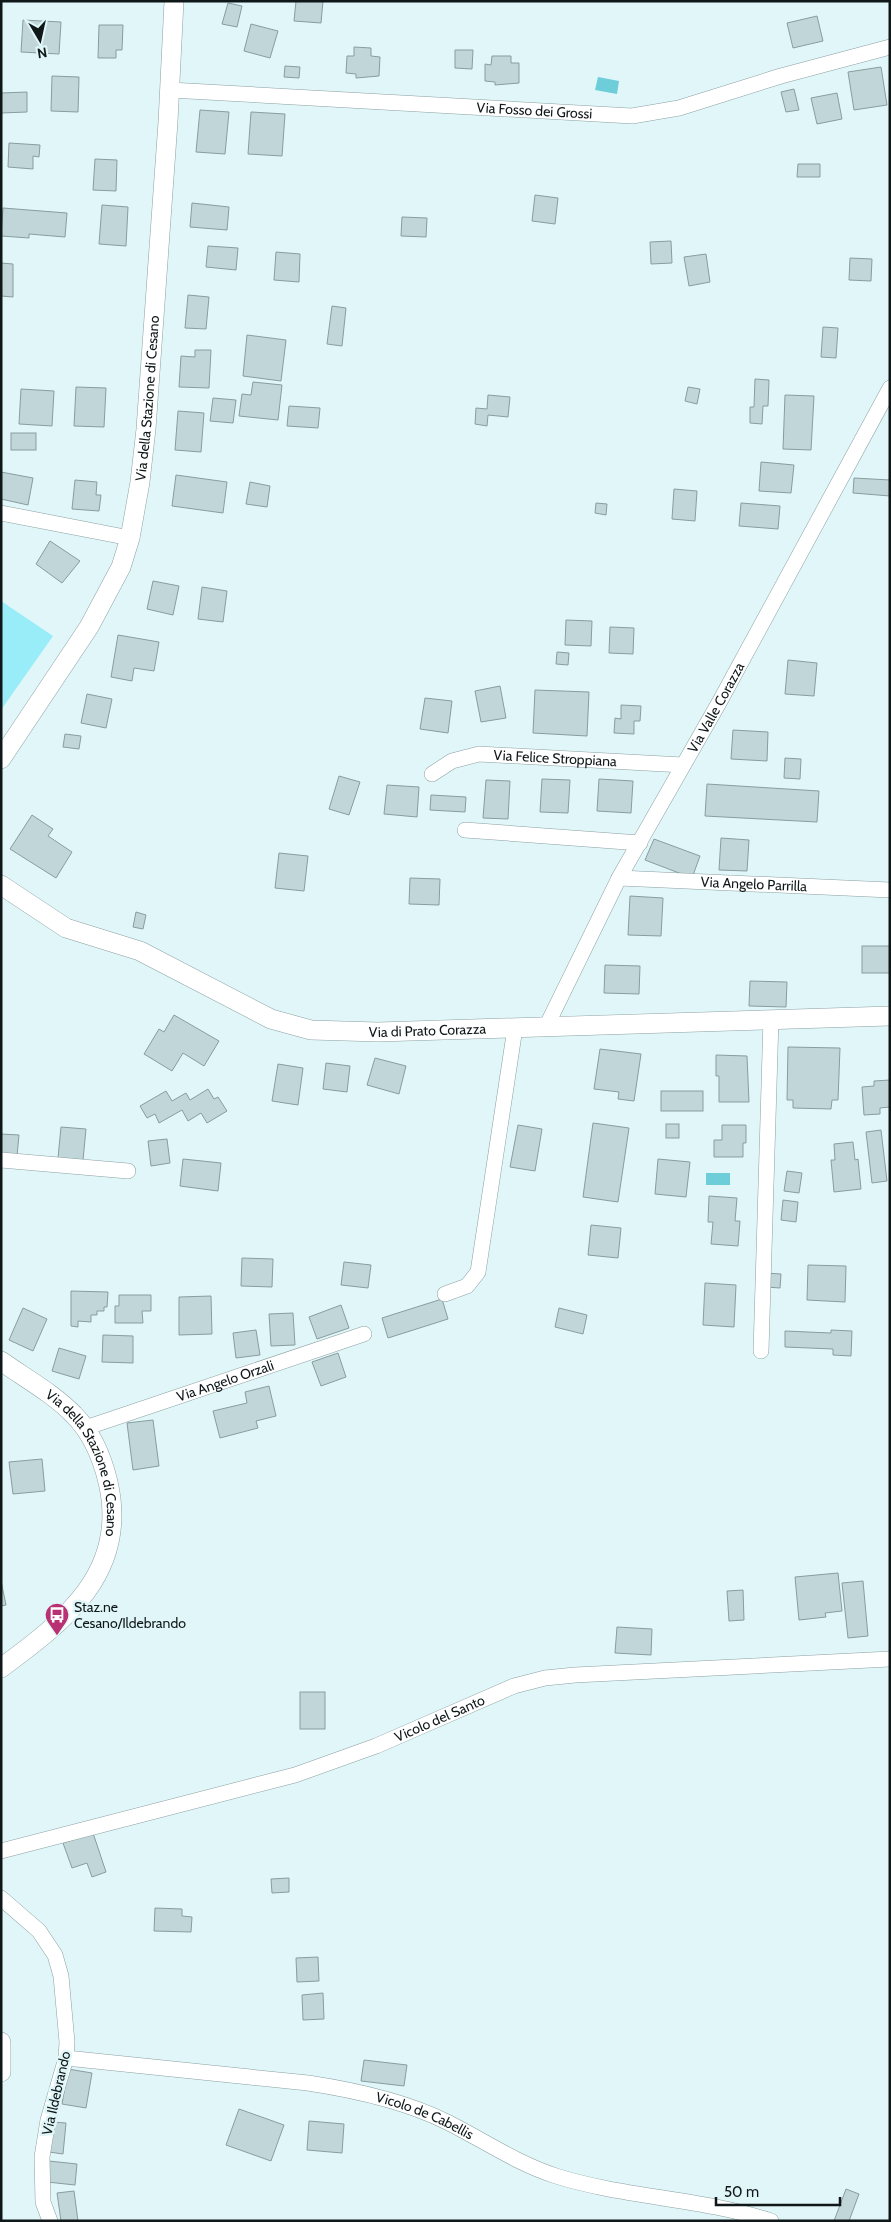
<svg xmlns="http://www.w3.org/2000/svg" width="891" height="2222" viewBox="0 0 891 2222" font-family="Cabin,sans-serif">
<rect width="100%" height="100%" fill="#e0f6f8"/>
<path fill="#98edf8" d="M1 601 53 636 1 710Z"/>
<g fill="#6dcdd9">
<path d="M598 77 619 81 617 94 595 90Z"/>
<rect x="706" y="1173" width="24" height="12"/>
</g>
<g fill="#c1d6d9" stroke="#899d9f">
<path d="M296 1H323L321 23 294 21Z"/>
<path d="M228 3 242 6 237 27 222 24Z"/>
<path d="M817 16 823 41 793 48 787 23Z"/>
<path d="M23 20 61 22 59 54 21 52Z"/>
<path d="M251 24 278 31 270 58 244 51Z"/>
<path d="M99 25H123L122 50H116V58H98Z"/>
<path d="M354 47 371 48V56L380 57 379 76 356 78V74L346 73 347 56H354Z"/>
<path d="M455 50H473L472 69 455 68Z"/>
<path d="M492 56H511V63H519V83L495 85V82L485 81V64L491 65Z"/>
<path d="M285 66 300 67 299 78 284 77Z"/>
<path d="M881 67 887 105 854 110 848 72Z"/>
<path d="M52 76 79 77 78 112 51 111Z"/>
<path d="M794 89 799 110 786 112 781 92Z"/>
<path d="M27 92V112L1 113V93Z"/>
<path d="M837 93 842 119 817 124 811 98Z"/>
<path d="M200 110 229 112 225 154 196 152Z"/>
<path d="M251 112 285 114 282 156 248 154Z"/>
<path d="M9 143 40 145 39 157 33 156V169L8 167Z"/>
<path d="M95 159 117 160 116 191 93 190Z"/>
<path d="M798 164H820V177H797Z"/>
<path d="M535 195 558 198 555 224 532 221Z"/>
<path d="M192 203 229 207 227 230 190 227Z"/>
<path d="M102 205 128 207 126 246 99 244Z"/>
<path d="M3 208 67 213 65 237 29 234V238L1 236Z"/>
<path d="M402 217 427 218 426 237 401 236Z"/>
<path d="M671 241 672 263 651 264 650 242Z"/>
<path d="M208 246 238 248 236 270 206 267Z"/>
<path d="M276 252 300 254 299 282 274 280Z"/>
<path d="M706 254 710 282 689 286 684 257Z"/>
<path d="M850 258 872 259 871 281 849 280Z"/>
<path d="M1 263 13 264V297L1 296Z"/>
<path d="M188 295 209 297 206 329 185 328Z"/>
<path d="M332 306 346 308 342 346 327 344Z"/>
<path d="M823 327 838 328 836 358 821 357Z"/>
<path d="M247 335 286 340 281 381 243 376Z"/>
<path d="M195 350H211L209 388 179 387 181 356 195 357Z"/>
<path d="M755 379 769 380 768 406H763L762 424 750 423V407H754Z"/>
<path d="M253 382 282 385 278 420 239 416 242 394 251 395Z"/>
<path d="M76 387 106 388 104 427 74 426Z"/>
<path d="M688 387 700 389 697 404 685 401Z"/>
<path d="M21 389 54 391 52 426 19 424Z"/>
<path d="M488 395 510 397 508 417 488 415 487 426 475 424 476 408 487 409Z"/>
<path d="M785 395 814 396 811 450 783 449Z"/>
<path d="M213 398 236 400 233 423 210 421Z"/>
<path d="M289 406 320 408 318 428 287 426Z"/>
<path d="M178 411 204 413 201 452 175 450Z"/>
<rect x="11" y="433" width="25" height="17"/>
<path d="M761 462 794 465 791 493 759 491Z"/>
<path d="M1 472 33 478 28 505 1 499Z"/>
<path d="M176 475 227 482 223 513 172 506Z"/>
<path d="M854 478 890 480V496L853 493Z"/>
<path d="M75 480 97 482 96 495H101L99 511 72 509Z"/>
<path d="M250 482 270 486 267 507 246 504Z"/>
<path d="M674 489 697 491 695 521 672 519Z"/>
<path d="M596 503 607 504 606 515 595 513Z"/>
<path d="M741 503 780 506 778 529 739 526Z"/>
<path d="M50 541 80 561 62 583 36 564Z"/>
<path d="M153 581 179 586 173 615 147 609Z"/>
<path d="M202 587 227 591 223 622 198 619Z"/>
<path d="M566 620 592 621 591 646 565 645Z"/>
<path d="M610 627 634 628 633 654 609 653Z"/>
<path d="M118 635 159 642 154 671 134 668 132 681 111 677Z"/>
<path d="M557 652 569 653 568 665 556 664Z"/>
<path d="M788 660 817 663 814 696 785 694Z"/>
<path d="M500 686 506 718 481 722 475 691Z"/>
<path d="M535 690 589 692 587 736 533 733Z"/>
<path d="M87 694 112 699 106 728 81 723Z"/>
<path d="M425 698 452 701 448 733 420 729Z"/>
<path d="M621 705 641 706 640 721H634V734L614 733 615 718 621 719Z"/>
<path d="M733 730 768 732 767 761 731 759Z"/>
<path d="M65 734 81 736 79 749 63 747Z"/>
<path d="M785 758 801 759 800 779 784 778Z"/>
<path d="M339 776 360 782 349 815 329 809Z"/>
<path d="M542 779 570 780 568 813 540 812Z"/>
<path d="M599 779 633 781 631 813 597 811Z"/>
<path d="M486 780 510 781 508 819 483 818Z"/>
<path d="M707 784 819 791 817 822 705 816Z"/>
<path d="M387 785 419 787 417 817 384 814Z"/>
<path d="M431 795 466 797 465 812 430 810Z"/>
<path d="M32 815 53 829 48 836 72 852 56 878 10 849Z"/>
<path d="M721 838 749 840 747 871 719 870Z"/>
<path d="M654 839 700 856 692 878 645 860Z"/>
<path d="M279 853 308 856 304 891 275 888Z"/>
<path d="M410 878 440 879 439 905 409 904Z"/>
<path d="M630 896 663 898 661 936 628 935Z"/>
<path d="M136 912 146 915 143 929 133 927Z"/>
<rect x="862" y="946" width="28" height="27"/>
<path d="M605 965 640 966 639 994 604 993Z"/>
<path d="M750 981 787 982 786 1007 749 1006Z"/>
<path d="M174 1015 219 1041 204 1066 183 1053 172 1071 144 1054 159 1029 164 1032Z"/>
<path d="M788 1047 840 1048 838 1100H832L831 1109 793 1108V1100H787Z"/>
<path d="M600 1049 641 1054 634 1101 618 1099 619 1092 594 1089Z"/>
<path d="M716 1055 747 1056 749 1102H719V1076H716Z"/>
<path d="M375 1058 406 1066 399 1094 367 1085Z"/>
<path d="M326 1063 350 1066 347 1092 323 1089Z"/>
<path d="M278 1064 303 1068 298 1105 272 1101Z"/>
<path d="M890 1080V1107L880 1108V1114L864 1115 862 1087 874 1086V1081Z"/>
<path d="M208 1089 214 1099 218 1097 227 1111 207 1123 201 1113 188 1121 182 1110 159 1123 155 1114 147 1118 140 1106 166 1091 172 1101 186 1093 190 1100Z"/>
<rect x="661" y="1091" width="42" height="20"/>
<path d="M593 1123 629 1128 618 1202 583 1197Z"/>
<rect x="666" y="1124" width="13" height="14"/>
<path d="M518 1125 542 1129 535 1171 510 1167Z"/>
<path d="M722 1125H746V1143H743V1157H714V1140H722Z"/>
<path d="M61 1127 86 1129 83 1160 58 1158Z"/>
<path d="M881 1130 887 1181 872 1183 866 1132Z"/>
<path d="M1 1134 19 1135 17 1156 1 1155Z"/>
<path d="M167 1139 170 1163 151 1166 148 1141Z"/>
<path d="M853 1142 855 1160 858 1159 861 1189 834 1192 831 1160H835L834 1144Z"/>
<path d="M183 1159 221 1163 218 1191 180 1186Z"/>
<path d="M658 1159 690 1162 686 1197 655 1194Z"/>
<path d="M787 1171 802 1173 799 1193 784 1191Z"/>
<path d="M709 1196 737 1198 735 1221H740L738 1246 711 1244 713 1222H708Z"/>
<path d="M783 1200 798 1202 796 1222 781 1220Z"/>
<path d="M591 1225 621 1228 618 1258 588 1255Z"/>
<path d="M242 1258 273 1259 272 1287 241 1286Z"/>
<path d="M344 1262 371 1265 368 1288 341 1285Z"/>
<path d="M808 1265 846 1266 845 1302 807 1300Z"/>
<path d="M766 1273 781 1274 780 1288 766 1287Z"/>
<path d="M705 1283 736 1285 734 1327 703 1325Z"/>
<path d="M71 1291 108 1292 107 1307H104V1311H97V1315H91V1322L78 1321V1327L71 1326Z"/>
<path d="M119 1295H151V1311H142L143 1323H115V1306H119Z"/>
<path d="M211 1296 212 1334 179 1335V1297Z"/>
<path d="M442 1299 448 1319 388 1338 382 1318Z"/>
<path d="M341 1305 349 1328 317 1339 309 1317Z"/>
<path d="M23 1308 47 1319 33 1351 9 1340Z"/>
<path d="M559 1308 587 1315 583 1334 555 1327Z"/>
<path d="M293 1313 295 1345 271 1346 269 1314Z"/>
<path d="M256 1330 260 1355 236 1358 233 1333Z"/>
<path d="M831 1330 852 1331 851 1356 833 1355V1349L785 1347V1331L831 1333Z"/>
<path d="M103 1335 133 1336V1363L102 1362Z"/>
<path d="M59 1348 86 1356 79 1379 52 1371Z"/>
<path d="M338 1353 346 1377 321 1386 312 1362Z"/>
<path d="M269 1386 276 1416 256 1421 258 1428 220 1438 213 1411 247 1403 245 1392Z"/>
<path d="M153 1420 159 1466 133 1470 127 1423Z"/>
<path d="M42 1459 45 1491 13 1494 9 1462Z"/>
<path d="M838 1573 842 1611 825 1613 826 1617 799 1620 795 1577Z"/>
<path d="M1 1581 6 1605 1 1606Z"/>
<path d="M863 1581 868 1636 848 1638 842 1583Z"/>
<path d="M743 1590 744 1620 729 1621 727 1591Z"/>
<path d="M617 1627 652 1629 651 1655 615 1653Z"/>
<rect x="300" y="1692" width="25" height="37"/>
<path d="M93 1833 106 1872 92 1877 87 1863 72 1868 63 1843Z"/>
<path d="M289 1878V1892L272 1893 271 1879Z"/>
<path d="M155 1908 182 1909V1916L192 1917 191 1932 154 1931Z"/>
<path d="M318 1957 319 1981 297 1982 296 1958Z"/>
<path d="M323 1993 324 2019 303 2020 302 1995Z"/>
<path d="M364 2060 407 2065 404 2086 361 2081Z"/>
<path d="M68 2069 92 2073 86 2108 62 2104Z"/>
<path d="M239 2109 284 2125 271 2161 226 2145Z"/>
<path d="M309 2121 344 2124 342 2153 307 2150Z"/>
<path d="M52 2122 66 2123 63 2154 49 2152Z"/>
<path d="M49 2161 77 2164 75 2185 47 2182Z"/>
<path d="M846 2189 859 2194 849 2221H834Z"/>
<path d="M74 2191 78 2221H61L57 2193Z"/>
</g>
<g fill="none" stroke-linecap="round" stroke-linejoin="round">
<defs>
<g id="minor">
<path id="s1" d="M170 90 632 116 679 108 781 76 890 47"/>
<path d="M1 513 130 538"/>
<path id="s2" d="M432 774 452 761 479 754 683 765"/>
<path d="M465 830 640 843"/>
<path id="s3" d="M619 878 890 890"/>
<path id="s4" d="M546 1027 619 878 720 701 890 388"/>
<path d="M1 1160 128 1171"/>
<path d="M445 1294 467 1286 478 1272 515 1028"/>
<path d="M761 1351 771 1019"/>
<path id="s5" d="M85 1428 364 1334"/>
<path id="s6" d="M1 1851 295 1775 376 1746 514 1686 545 1678 575 1675 890 1659"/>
<path d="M1 1898 39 1931 55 1955 61 1976 67 2042 66 2058 48 2120 42 2157 43 2202 50 2221"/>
<path id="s7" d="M66 2058 308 2083C354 2090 405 2101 447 2122 483 2140 516 2163 556 2176 626 2198 701 2198 771 2221"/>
</g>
<g id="tertiary">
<path id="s8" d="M1 759 89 627 121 567 130 538 140 482 146 429 168 122 174 1"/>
<path id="s9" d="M1 885 66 928 140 951 271 1019 311 1030 378 1032 890 1016"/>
<path id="s10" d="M1 1361C25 1378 54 1394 74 1415 92 1433 102 1457 108 1482 129 1572 65 1621 1 1668"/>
<path d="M1 2042V2072"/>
</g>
</defs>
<use href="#minor" stroke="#8ca0a3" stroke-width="16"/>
<use href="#tertiary" stroke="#8ca0a3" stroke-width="20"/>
<use href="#minor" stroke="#fff" stroke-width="15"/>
<use href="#tertiary" stroke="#fff" stroke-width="19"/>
</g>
<defs>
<symbol id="bus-pin" viewBox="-11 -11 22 30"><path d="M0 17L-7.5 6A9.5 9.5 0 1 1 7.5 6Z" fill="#b83172" stroke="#e0f6f8"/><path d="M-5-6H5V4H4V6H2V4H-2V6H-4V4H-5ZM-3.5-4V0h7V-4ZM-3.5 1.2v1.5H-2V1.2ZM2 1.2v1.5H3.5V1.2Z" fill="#fff"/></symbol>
</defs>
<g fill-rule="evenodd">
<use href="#bus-pin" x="43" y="1601" width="28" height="38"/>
</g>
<g text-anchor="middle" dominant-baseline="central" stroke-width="5" stroke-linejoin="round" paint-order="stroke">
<g font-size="14" fill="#0f1718" stroke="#e0f6f8">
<text stroke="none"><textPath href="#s1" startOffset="365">Via Fosso dei Grossi</textPath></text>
<text stroke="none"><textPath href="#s8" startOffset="398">Via della Stazione di Cesano</textPath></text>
<text stroke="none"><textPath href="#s4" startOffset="362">Via Valle Corazza</textPath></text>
<text stroke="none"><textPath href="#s2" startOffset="128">Via Felice Stroppiana</textPath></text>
<text stroke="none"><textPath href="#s3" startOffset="135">Via Angelo Parrilla</textPath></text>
<text stroke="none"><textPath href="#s9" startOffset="461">Via di Prato Corazza</textPath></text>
<text stroke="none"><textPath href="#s5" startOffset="148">Via Angelo Orzali</textPath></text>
<text stroke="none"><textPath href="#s10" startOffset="139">Via della Stazione di Cesano</textPath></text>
<text stroke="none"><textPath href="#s6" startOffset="459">Vicolo del Santo</textPath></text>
<text transform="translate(56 2093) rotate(-77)">Via Ildebrando</text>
<text stroke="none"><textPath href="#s7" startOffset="365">Vicolo de Cabellis</textPath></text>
</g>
<g font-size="14" fill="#0f1718" stroke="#e0f6f8" text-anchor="start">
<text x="74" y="1607">Staz.ne<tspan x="74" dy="16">Cesano/Ildebrando</tspan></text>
</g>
</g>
<rect width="891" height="2222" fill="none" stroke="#0f1718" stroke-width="5"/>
<g transform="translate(40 40) rotate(171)" stroke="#e0f6f8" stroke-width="4" paint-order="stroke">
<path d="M0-4L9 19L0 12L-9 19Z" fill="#0f1718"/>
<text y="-8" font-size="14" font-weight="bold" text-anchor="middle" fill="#0f1718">N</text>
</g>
<path d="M716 2197v8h124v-8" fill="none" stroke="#0f1718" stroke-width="2.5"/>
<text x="724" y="2197" font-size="15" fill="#0f1718" stroke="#e0f6f8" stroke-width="4" paint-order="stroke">50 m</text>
</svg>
